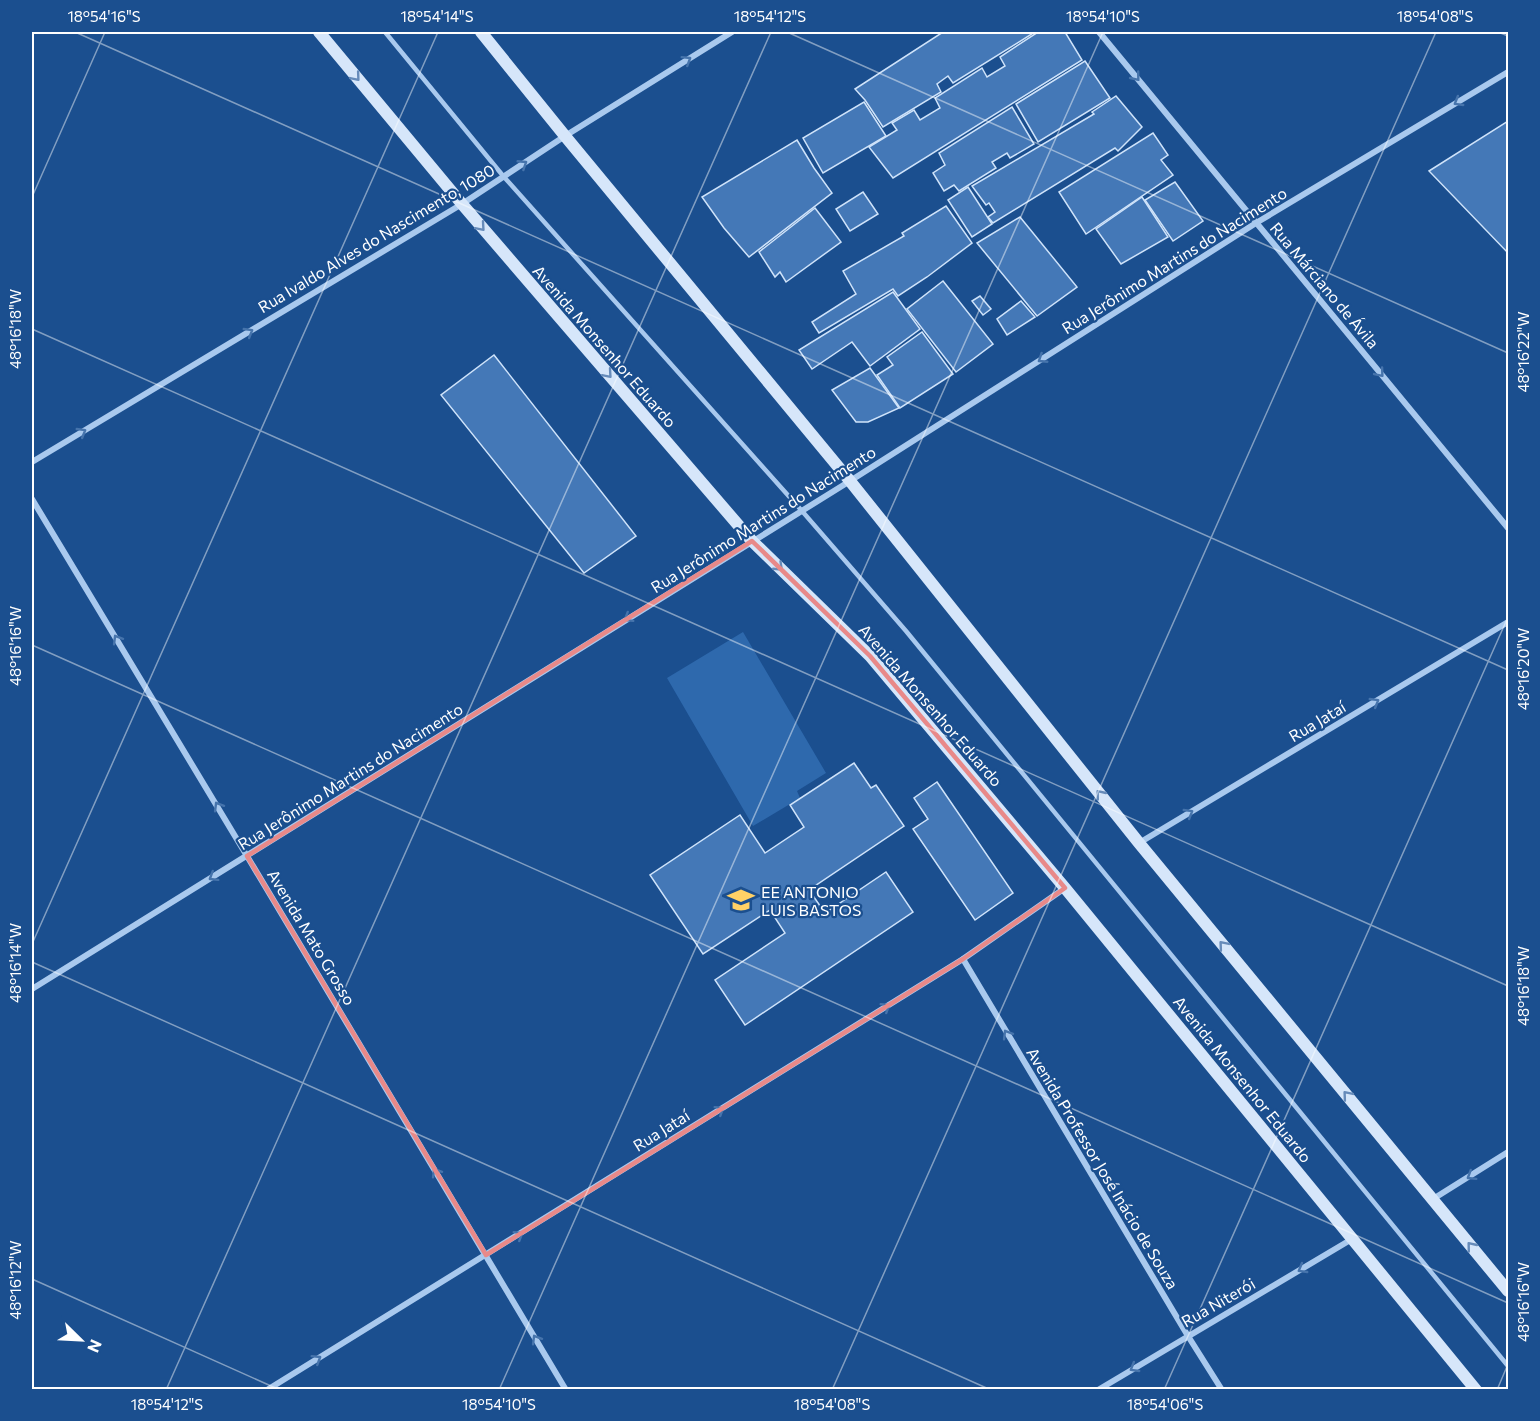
<svg xmlns="http://www.w3.org/2000/svg" width="1540" height="1421" viewBox="0 0 1540 1421" font-family="Commissioner,sans-serif">
<rect width="100%" height="100%" fill="#1b4f8f"/>
<path fill="#2e69ad" d="M743 632 826 773 797 791 800 798 753 826 667 678Z"/>
<g fill="#4478b7" stroke="#cfe3fa" stroke-width="1.5">
<path d="M943 32H1035L953 83 948 76 937 84 941 92 883 127 865 100 855 89Z"/>
<path d="M1038 32H1065L1082 60 893 178 869 147 897 130 892 123 914 110 920 120 940 108 935 98 982 68 987 77 1005 66 1000 57Z"/>
<path d="M1085 61 1110 98 1038 142 1016 104Z"/>
<path d="M1116 96 1142 127 1118 151 1115 148 993 223 988 217 995 212 989 203 986 205 972 186 1094 114 1092 112Z"/>
<path d="M864 102 886 136 823 173 803 138Z"/>
<path d="M1012 107 1034 144 1010 158 1007 153 992 162 996 168 959 191 954 185 944 191 933 173 945 165 939 153Z"/>
<path d="M1508 121V253L1429 171Z"/>
<path d="M1153 133 1168 155 1161 160 1173 175 1086 234 1059 192Z"/>
<path d="M797 140 814 168 832 193 749 257 724 228 702 197Z"/>
<path d="M1175 182 1203 221 1173 241 1145 200Z"/>
<path d="M968 187 992 224 972 237 948 200Z"/>
<path d="M863 192 878 214 850 231 836 209Z"/>
<path d="M1142 197 1168 237 1121 264 1096 229Z"/>
<path d="M946 206 972 243 927 277 898 296 893 289 819 333 812 322 856 294 843 271 904 236 902 233Z"/>
<path d="M815 208 841 242 786 282 780 272 775 277 759 252Z"/>
<path d="M1020 217 1077 287 1037 316 977 243Z"/>
<path d="M943 281 993 344 956 372 907 309Z"/>
<path d="M893 292 920 329 870 366 852 342 812 369 799 350Z"/>
<path d="M980 296 991 309 983 315 972 301Z"/>
<path d="M1021 301 1035 317 1007 335 997 319Z"/>
<path d="M922 332 953 374 900 408 877 375 893 365 887 357Z"/>
<path d="M494 355 636 536 584 573 441 395Z"/>
<path d="M870 368 899 408 868 422H856L832 390Z"/>
<path d="M854 763 871 788 876 785 904 826 809 890 825 913 886 872 913 912 745 1025 715 980 785 933 770 910 703 954 650 875 740 815 765 853 804 827 790 805Z"/>
<path d="M937 782 1013 893 975 920 913 829 928 819 914 798Z"/>
</g>
<g fill="none" stroke-linecap="round" stroke-linejoin="round">
<path stroke="#a9c9ee" stroke-width="4.5" d="M385 32 504 177 802 511 906 631 1508 1366"/>
<g stroke="#a9c9ee" stroke-width="6">
<path d="M1099 32 1508 528"/>
<path d="M32 462 462 204 565 136 732 32"/>
<path d="M32 499 247 856 566 1390"/>
<path d="M1139 843 1508 622"/>
<path d="M963 959 1188 1336 1222 1390"/>
<path d="M32 989 850 481 1256 223 1508 72"/>
<path d="M1433 1199 1508 1152"/>
<path d="M267 1390 963 959 1065 888"/>
<path d="M1098 1390 1352 1239"/>
</g>
<g stroke="#d6e6fa" stroke-width="12">
<path d="M319 32 462 204 752 541 870 656 1065 888 1476 1390"/>
<path d="M481 32 565 136 850 481 1139 843 1508 1291"/>
</g>
</g>
<defs><path id="oneway-chevron" d="M-2-3.5L2.5 0L-2 3.5" fill="none" stroke-width="1.6" stroke-linecap="round" stroke-linejoin="round" transform="scale(1.5)"/></defs>
<g stroke="#4674ac">
<use href="#oneway-chevron" transform="translate(687 60) rotate(-32)"/>
<use href="#oneway-chevron" transform="translate(1136 77) rotate(51)"/>
<use href="#oneway-chevron" transform="translate(1458 102) rotate(149)"/>
<use href="#oneway-chevron" transform="translate(523 164) rotate(-33)"/>
<use href="#oneway-chevron" transform="translate(249 332) rotate(-31)"/>
<use href="#oneway-chevron" transform="translate(1042 359) rotate(147)"/>
<use href="#oneway-chevron" transform="translate(1380 373) rotate(50)"/>
<use href="#oneway-chevron" transform="translate(82 432) rotate(-31)"/>
<use href="#oneway-chevron" transform="translate(628 618) rotate(148)"/>
<use href="#oneway-chevron" transform="translate(117 639) rotate(-121)"/>
<use href="#oneway-chevron" transform="translate(1375 702) rotate(-31)"/>
<use href="#oneway-chevron" transform="translate(218 806) rotate(-121)"/>
<use href="#oneway-chevron" transform="translate(1189 813) rotate(-31)"/>
<use href="#oneway-chevron" transform="translate(213 877) rotate(148)"/>
<use href="#oneway-chevron" transform="translate(886 1007) rotate(-32)"/>
<use href="#oneway-chevron" transform="translate(1007 1034) rotate(-121)"/>
<use href="#oneway-chevron" transform="translate(720 1110) rotate(-32)"/>
<use href="#oneway-chevron" transform="translate(436 1172) rotate(-121)"/>
<use href="#oneway-chevron" transform="translate(1471 1176) rotate(148)"/>
<use href="#oneway-chevron" transform="translate(519 1235) rotate(-32)"/>
<use href="#oneway-chevron" transform="translate(1302 1269) rotate(150)"/>
<use href="#oneway-chevron" transform="translate(536 1339) rotate(-121)"/>
<use href="#oneway-chevron" transform="translate(317 1359) rotate(-32)"/>
<use href="#oneway-chevron" transform="translate(1134 1368) rotate(149)"/>
</g>
<g stroke="#668bba">
<use href="#oneway-chevron" transform="translate(356 77) rotate(50)"/>
<use href="#oneway-chevron" transform="translate(481 227) rotate(49)"/>
<use href="#oneway-chevron" transform="translate(608 374) rotate(49)"/>
<use href="#oneway-chevron" transform="translate(779 567) rotate(44)"/>
<use href="#oneway-chevron" transform="translate(1100 794) rotate(-129)"/>
<use href="#oneway-chevron" transform="translate(1223 945) rotate(-130)"/>
<use href="#oneway-chevron" transform="translate(1347 1095) rotate(-130)"/>
<use href="#oneway-chevron" transform="translate(1471 1246) rotate(-129)"/>
</g>
<path fill="none" stroke="#e88989" stroke-width="4.5" stroke-linejoin="round" d="M752 541 870 656 1065 888 963 959 486 1255 247 856Z"/>
<path fill="none" stroke="#fff" stroke-width="1.5" stroke-opacity="0.45" d="M75 32 1508 670M787 32 1508 353M1498 32 1508 36M32 197 105 32M32 329 1508 986M32 645 1508 1303M32 944 438 32M32 962 991 1390M32 1279 280 1390M166 1390 771 32M499 1390 1103 32M832 1390 1436 32M1164 1390 1508 617M1497 1390 1508 1364"/>
<defs>
<symbol id="school-bare" viewBox="-9 -9 18 18"><path d="M0-5L7-2L0 1L-7-2ZM-4 1L0 2.5L4 1V4Q0 6-4 4Z" fill="#ffd166" stroke="#1b4f8f" stroke-width="2.5" paint-order="stroke"/></symbol>
</defs>
<g fill-rule="evenodd">
<use href="#school-bare" x="722" y="881" width="38" height="38"/>
</g>
<g text-anchor="middle" dominant-baseline="central" stroke-width="4.5" stroke-linejoin="round" paint-order="stroke">
<g font-size="16" fill="#fff" stroke="#1b4f8f">
<text transform="translate(376 238) rotate(-31)">Rua Ivaldo Alves do Nascimento, 1080</text>
<text transform="translate(1174 260) rotate(-32)">Rua Jerônimo Martins do Nacimento</text>
<text transform="translate(1325 285) rotate(50)">Rua Márciano de Ávila</text>
<text transform="translate(605 346) rotate(49)">Avenida Monsenhor Eduardo</text>
<text transform="translate(763 519) rotate(-32)">Rua Jerônimo Martins do Nacimento</text>
<text transform="translate(931 705) rotate(49)">Avenida Monsenhor Eduardo</text>
<text transform="translate(1317 721) rotate(-31)">Rua Jataí</text>
<text transform="translate(350 776) rotate(-32)">Rua Jerônimo Martins do Nacimento</text>
<text transform="translate(312 937) rotate(59)">Avenida Mato Grosso</text>
<text transform="translate(1243 1079) rotate(51)">Avenida Monsenhor Eduardo</text>
<text transform="translate(661 1130) rotate(-32)">Rua Jataí</text>
<text transform="translate(1103 1168) rotate(59)">Avenida Professor José Inácio de Souza</text>
<text transform="translate(1218 1302) rotate(-30)">Rua Niterói</text>
</g>
<g font-size="16" fill="#fff" stroke="#1b4f8f" text-anchor="start">
<text x="761" y="891">EE ANTONIO<tspan x="761" dy="18">LUIS BASTOS</tspan></text>
</g>
</g>
<rect width="1540" height="1421" fill="none" stroke="#1b4f8f" stroke-width="66"/>
<g transform="translate(81 1340) rotate(114)" stroke="#1b4f8f" stroke-width="4.5" paint-order="stroke">
<path d="M0-4.5L10 22L0 15L-10 22Z" fill="#ffffff"/>
<text y="-9" font-size="16" font-weight="bold" text-anchor="middle" fill="#ffffff">N</text>
</g>
<rect x="33" y="33" width="1474" height="1355" fill="none" stroke="#fff" stroke-width="2"/>
<g font-size="15" text-anchor="middle" fill="#fff">
<text x="104" y="22">18°54'16"S</text>
<text x="437" y="22">18°54'14"S</text>
<text x="770" y="22">18°54'12"S</text>
<text x="1103" y="22">18°54'10"S</text>
<text x="1435" y="22">18°54'08"S</text>
<text transform="translate(16 329) rotate(-90)" y="5">48°16'18"W</text>
<text transform="translate(1524 352) rotate(-90)" y="5">48°16'22"W</text>
<text transform="translate(16 646) rotate(-90)" y="5">48°16'16"W</text>
<text transform="translate(1524 669) rotate(-90)" y="5">48°16'20"W</text>
<text transform="translate(16 963) rotate(-90)" y="5">48°16'14"W</text>
<text transform="translate(1524 986) rotate(-90)" y="5">48°16'18"W</text>
<text transform="translate(16 1280) rotate(-90)" y="5">48°16'12"W</text>
<text transform="translate(1524 1302) rotate(-90)" y="5">48°16'16"W</text>
<text x="167" y="1410">18°54'12"S</text>
<text x="499" y="1410">18°54'10"S</text>
<text x="832" y="1410">18°54'08"S</text>
<text x="1165" y="1410">18°54'06"S</text>
</g>
</svg>
